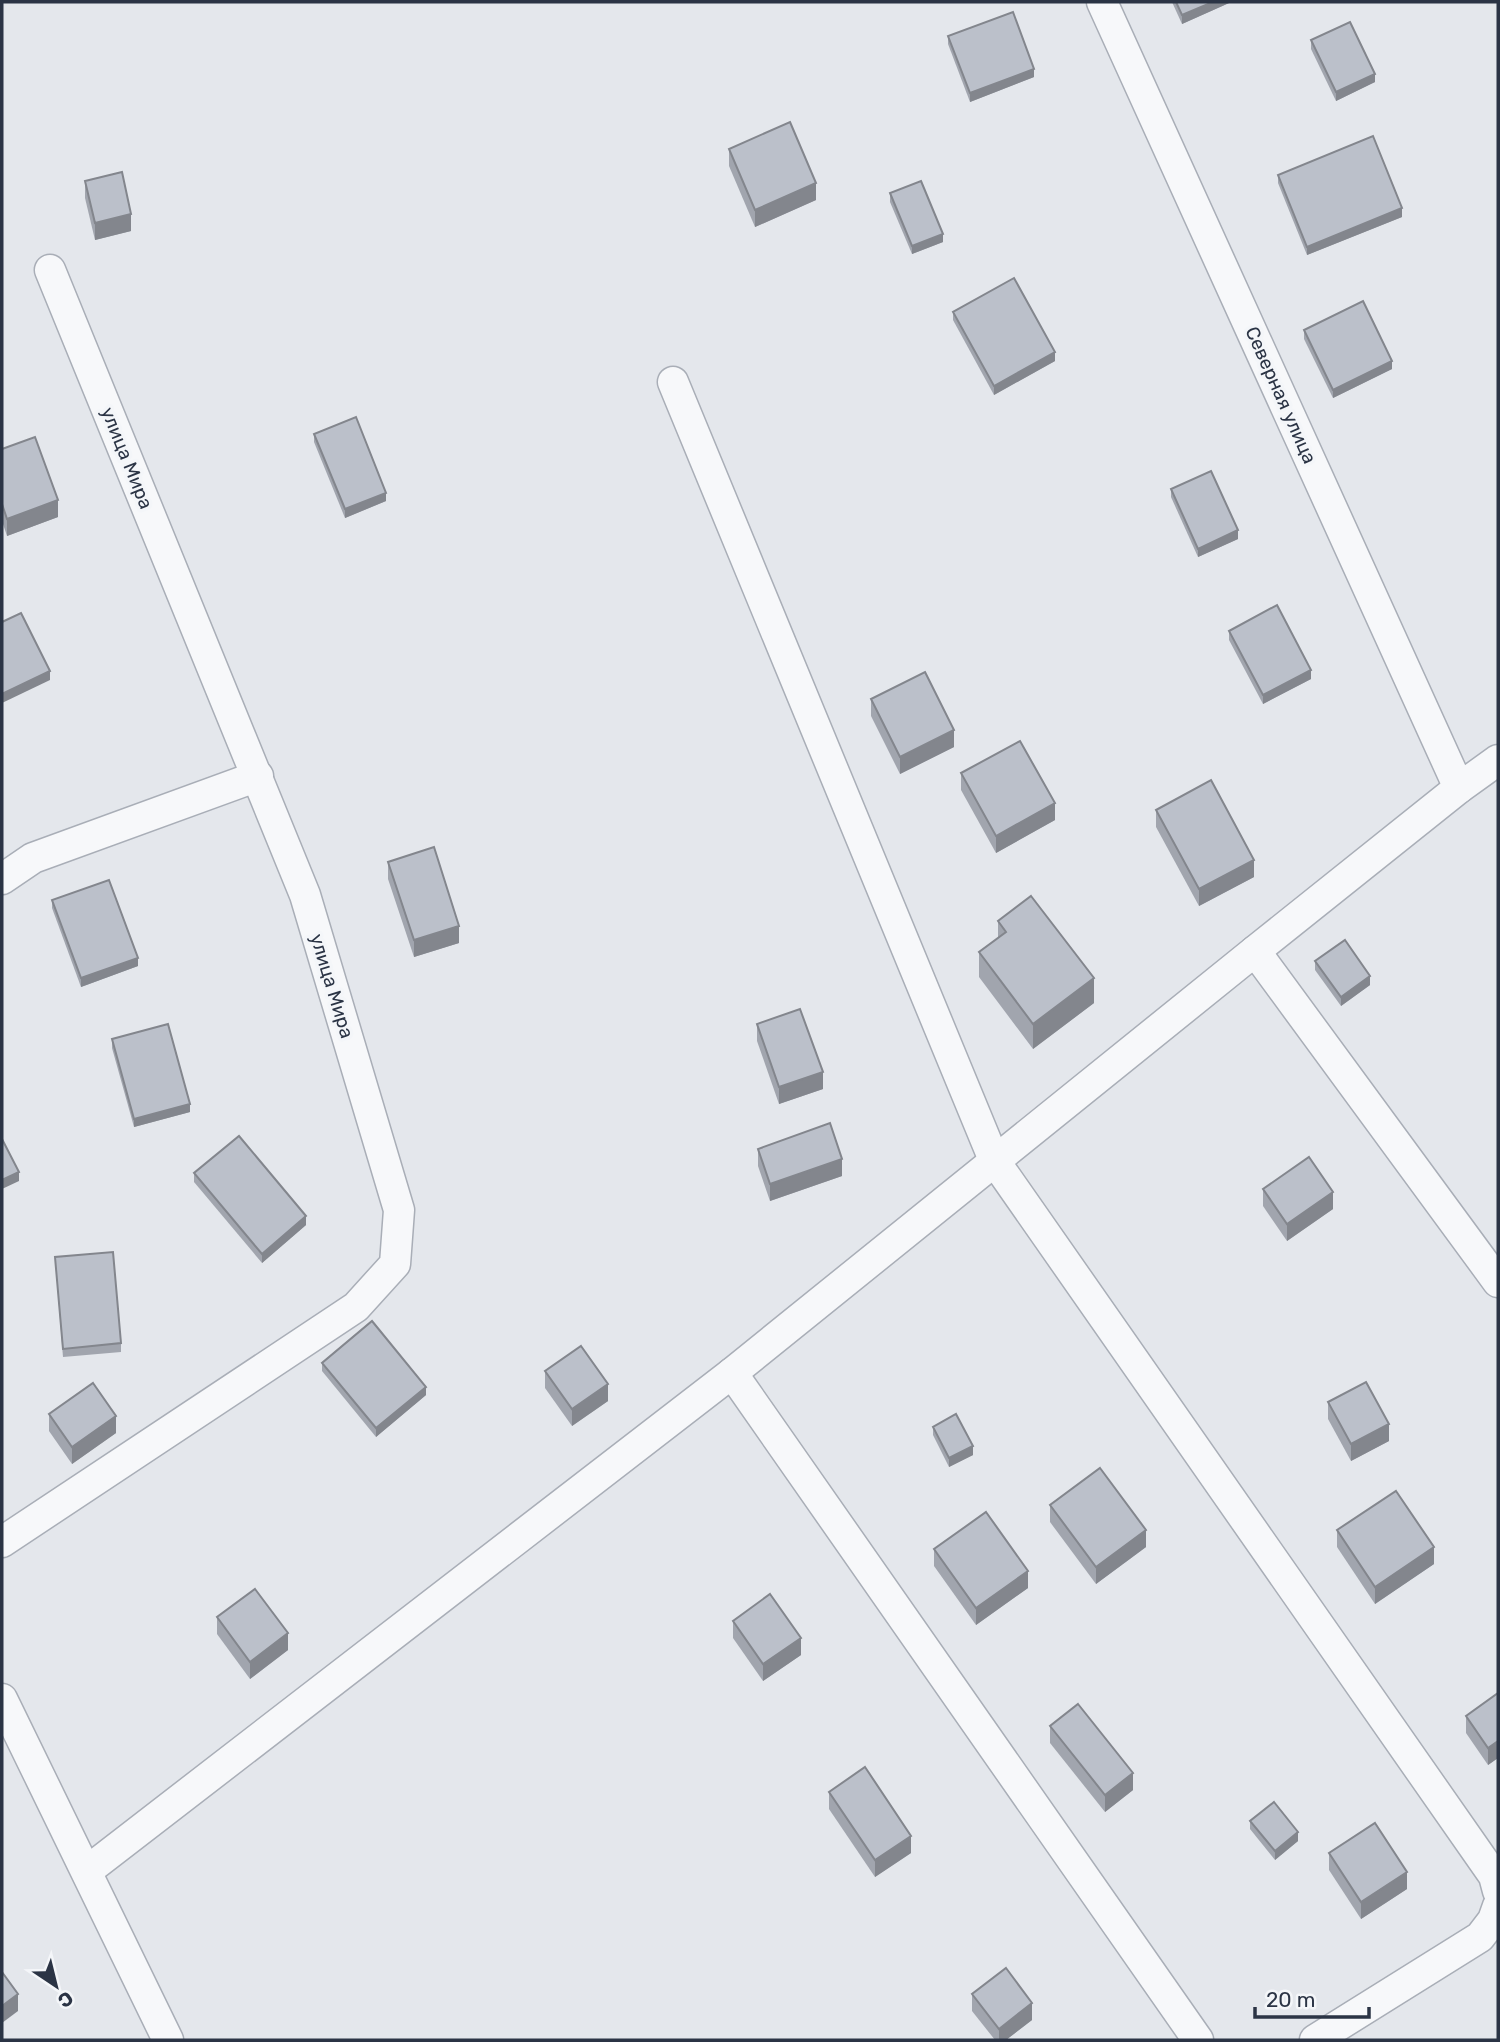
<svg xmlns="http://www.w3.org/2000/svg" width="1500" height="2042" viewBox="0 0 1500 2042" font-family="Rubik,sans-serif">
<rect width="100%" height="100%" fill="#e4e7ec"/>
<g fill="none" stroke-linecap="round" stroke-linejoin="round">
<defs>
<g id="minor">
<path d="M1102 2 1459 788"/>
<path d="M673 382 994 1160 1494 1876 1498 1891"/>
<path d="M2 879 33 858 258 776"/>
<path d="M1255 951 1498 1282"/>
<path d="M732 1373 1198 2040"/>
<path d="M2 1542 356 1307 395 1264 399 1210 305 895 50 270"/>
<path d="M2 1699 168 2040"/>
<path d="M87 1871 732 1373 1255 951 1459 788 1498 760"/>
<path d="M1315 2040 1480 1937 1493 1920 1498 1906"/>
</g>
</defs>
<use href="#minor" stroke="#a9aeb7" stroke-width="33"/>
<use href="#minor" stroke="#f7f8fa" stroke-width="30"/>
</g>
<g fill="#a1a5ae">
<path d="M1172 2H1229V3L1182 24Z"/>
<path d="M948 36 1034 77 970 102 948 44Z"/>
<path d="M1311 40 1375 82 1336 101 1311 49Z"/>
<path d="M729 149 816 200 755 227 729 166Z"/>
<path d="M1278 175 1402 217 1307 255 1278 183Z"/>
<path d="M85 181 131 231 95 240 85 198Z"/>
<path d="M890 193 943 242 912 254 890 202Z"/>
<path d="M953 312 1055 361 994 395 953 320Z"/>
<path d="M1304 330 1392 369 1333 398 1304 339Z"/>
<path d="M314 434 386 501 345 518 314 442Z"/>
<path d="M2 449 58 517 7 536 2 521Z"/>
<path d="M1171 489 1238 539 1198 557 1171 497Z"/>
<path d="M1229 631 1311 679 1263 704 1229 640Z"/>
<path d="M871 699 954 747 900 774 871 716Z"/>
<path d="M961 773 1055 820 996 853 961 790Z"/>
<path d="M1156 810 1254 877 1199 906 1156 827Z"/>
<path d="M388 862 459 943 414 957 388 879Z"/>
<path d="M52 900 138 966 81 987 52 908Z"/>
<path d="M998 921 1094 1003 1033 1049 979 977V952L998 938Z"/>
<path d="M1315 961 1370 985 1341 1006 1315 970Z"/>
<path d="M757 1024 823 1089 779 1104 757 1041Z"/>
<path d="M112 1039 190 1112 134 1127 112 1048Z"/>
<path d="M758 1149 842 1176 770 1201 758 1166Z"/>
<path d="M194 1173 306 1225 262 1263 194 1182Z"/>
<path d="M1263 1189 1333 1209 1287 1241 1263 1206Z"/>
<path d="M55 1257 121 1343V1352L63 1357Z"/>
<path d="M322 1363 426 1395 376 1437 322 1371Z"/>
<path d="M545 1371 608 1401 572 1426 545 1388Z"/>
<path d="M1328 1402 1389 1441 1351 1461 1328 1419Z"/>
<path d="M49 1414 116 1433 72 1464 49 1431Z"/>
<path d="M933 1427 973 1455 949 1467 933 1435Z"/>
<path d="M1050 1505 1146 1547 1096 1584 1050 1522Z"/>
<path d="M1337 1530 1434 1564 1375 1604 1337 1547Z"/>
<path d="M934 1549 1028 1588 976 1625 934 1566Z"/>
<path d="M217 1617 288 1650 250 1679 217 1634Z"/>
<path d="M733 1621 801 1655 763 1681 733 1638Z"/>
<path d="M1498 1693V1758L1488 1765 1466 1733V1716Z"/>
<path d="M1050 1726 1133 1790 1105 1812 1050 1743Z"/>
<path d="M829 1792 911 1853 875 1877 829 1809Z"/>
<path d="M1250 1821 1298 1841 1275 1860 1250 1829Z"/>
<path d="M1329 1853 1407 1889 1361 1919 1329 1870Z"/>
<path d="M972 1994 1032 2020 1006 2040H995L972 2011Z"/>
</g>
<g fill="#83868d">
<path d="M1213 2H1229V3L1182 24V15Z"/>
<path d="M1034 69V77L970 102V93Z"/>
<path d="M1375 74V82L1336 101V92Z"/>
<path d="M816 183V200L755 227V210Z"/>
<path d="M1402 208V217L1307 255V247Z"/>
<path d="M131 214V231L95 240V223Z"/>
<path d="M943 234V242L912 254V246Z"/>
<path d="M1055 352V361L994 395V386Z"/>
<path d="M1392 361V369L1333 398V390Z"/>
<path d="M386 493V501L345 518V509Z"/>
<path d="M58 500V517L7 536V519Z"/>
<path d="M1238 530V539L1198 557V549Z"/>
<path d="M1311 670V679L1263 704V695Z"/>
<path d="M50 671V680L2 703V694Z"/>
<path d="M954 730V747L900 774V757Z"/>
<path d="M1055 803V820L996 853V836Z"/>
<path d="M1254 860V877L1199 906V889Z"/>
<path d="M459 926V943L414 957V940Z"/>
<path d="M138 958V966L81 987V978Z"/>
<path d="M1370 976V985L1341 1006V997Z"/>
<path d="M1094 978V1003L1033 1049V1024Z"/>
<path d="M823 1072V1089L779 1104V1087Z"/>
<path d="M190 1104V1112L134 1127V1119Z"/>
<path d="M842 1159V1176L770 1201V1184Z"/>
<path d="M19 1172V1181L2 1189V1180Z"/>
<path d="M1333 1192V1209L1287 1241V1224Z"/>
<path d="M306 1216V1225L262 1263V1254Z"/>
<path d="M608 1384V1401L572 1426V1409Z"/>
<path d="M426 1387V1395L376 1437V1428Z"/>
<path d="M116 1416V1433L72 1464V1447Z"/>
<path d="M1389 1424V1441L1351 1461V1444Z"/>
<path d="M973 1446V1455L949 1467V1458Z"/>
<path d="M1146 1530V1547L1096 1584V1567Z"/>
<path d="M1434 1547V1564L1375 1604V1587Z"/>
<path d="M1028 1571V1588L976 1625V1608Z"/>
<path d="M288 1633V1650L250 1679V1662Z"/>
<path d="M801 1638V1655L763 1681V1664Z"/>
<path d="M1498 1741V1758L1488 1765V1748Z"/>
<path d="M1133 1773V1790L1105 1812V1795Z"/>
<path d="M1298 1832V1841L1275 1860V1851Z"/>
<path d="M911 1836V1853L875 1877V1860Z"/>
<path d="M1407 1872V1889L1361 1919V1902Z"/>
<path d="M18 1994V2011L2 2023V2006Z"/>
<path d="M1032 2003V2020L1006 2040H999V2029Z"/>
</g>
<g fill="#bbc0ca" stroke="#83868d" stroke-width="2">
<path d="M1176 2H1213L1182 15Z"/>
<path d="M1013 12 1034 69 970 93 948 36Z"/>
<path d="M1350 22 1375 74 1336 92 1311 40Z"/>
<path d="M790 122 816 183 755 210 729 149Z"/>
<path d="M1373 136 1402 208 1307 247 1278 175Z"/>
<path d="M122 172 131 214 95 223 85 181Z"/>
<path d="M921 181 943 234 912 246 890 193Z"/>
<path d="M1014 278 1055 352 994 386 953 312Z"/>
<path d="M1363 301 1392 361 1333 390 1304 330Z"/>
<path d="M356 417 386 493 345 509 314 434Z"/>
<path d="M35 437 58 500 7 519 2 504V449Z"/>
<path d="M1211 471 1238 530 1198 549 1171 489Z"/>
<path d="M1277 605 1311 670 1263 695 1229 631Z"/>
<path d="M21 613 50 671 2 694V622Z"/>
<path d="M925 672 954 730 900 757 871 699Z"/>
<path d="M1020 741 1055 803 996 836 961 773Z"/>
<path d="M1211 780 1254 860 1199 889 1156 810Z"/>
<path d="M434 847 459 926 414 940 388 862Z"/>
<path d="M109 880 138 958 81 978 52 900Z"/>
<path d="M1031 896 1094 978 1033 1024 979 952 1006 932 998 921Z"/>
<path d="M1345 940 1370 976 1341 997 1315 961Z"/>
<path d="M800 1009 823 1072 779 1087 757 1024Z"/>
<path d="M168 1024 190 1104 134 1119 112 1039Z"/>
<path d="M830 1123 842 1159 770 1184 758 1149Z"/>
<path d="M239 1136 306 1216 262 1254 194 1173Z"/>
<path d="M2 1139 19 1172 2 1180Z"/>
<path d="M1309 1157 1333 1192 1287 1224 1263 1189Z"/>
<path d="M113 1252 121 1343 63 1349 55 1257Z"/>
<path d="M372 1321 426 1387 376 1428 322 1363Z"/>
<path d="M581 1346 608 1384 572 1409 545 1371Z"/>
<path d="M1366 1382 1389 1424 1351 1444 1328 1402Z"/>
<path d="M93 1383 116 1416 72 1447 49 1414Z"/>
<path d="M956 1414 973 1446 949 1458 933 1427Z"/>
<path d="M1100 1468 1146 1530 1096 1567 1050 1505Z"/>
<path d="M1396 1491 1434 1547 1375 1587 1337 1530Z"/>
<path d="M986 1512 1028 1571 976 1608 934 1549Z"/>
<path d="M255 1589 288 1633 250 1662 217 1617Z"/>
<path d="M770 1594 801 1638 763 1664 733 1621Z"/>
<path d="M1498 1693V1741L1488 1748 1466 1716Z"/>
<path d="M1078 1704 1133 1773 1105 1795 1050 1726Z"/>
<path d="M865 1767 911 1836 875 1860 829 1792Z"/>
<path d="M1274 1802 1298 1832 1275 1851 1250 1821Z"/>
<path d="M1375 1823 1407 1872 1361 1902 1329 1853Z"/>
<path d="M1006 1968 1032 2003 999 2029 972 1994Z"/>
<path d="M2 1972 18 1994 2 2006Z"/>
</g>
<g text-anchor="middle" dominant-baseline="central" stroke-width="7" stroke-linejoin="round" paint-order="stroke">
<g font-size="19" fill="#2b3445" stroke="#f4f6f9">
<text transform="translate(1281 395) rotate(66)">Северная улица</text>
<text transform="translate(127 458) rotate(68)">улица Мира</text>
<text transform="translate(332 986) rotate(73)">улица Мира</text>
</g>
</g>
<rect width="1500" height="2042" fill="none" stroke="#2b3445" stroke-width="7"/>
<g transform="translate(56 1986) rotate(145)" stroke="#f4f6f9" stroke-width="5" paint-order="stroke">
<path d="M0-5L12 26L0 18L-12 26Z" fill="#2b3445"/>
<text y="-10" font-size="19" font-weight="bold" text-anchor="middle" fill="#2b3445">С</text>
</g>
<path d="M1255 2007v10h114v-10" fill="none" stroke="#2b3445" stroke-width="3.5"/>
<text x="1266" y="2007" font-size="21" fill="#2b3445" stroke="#f4f6f9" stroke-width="5" paint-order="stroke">20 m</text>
</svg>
